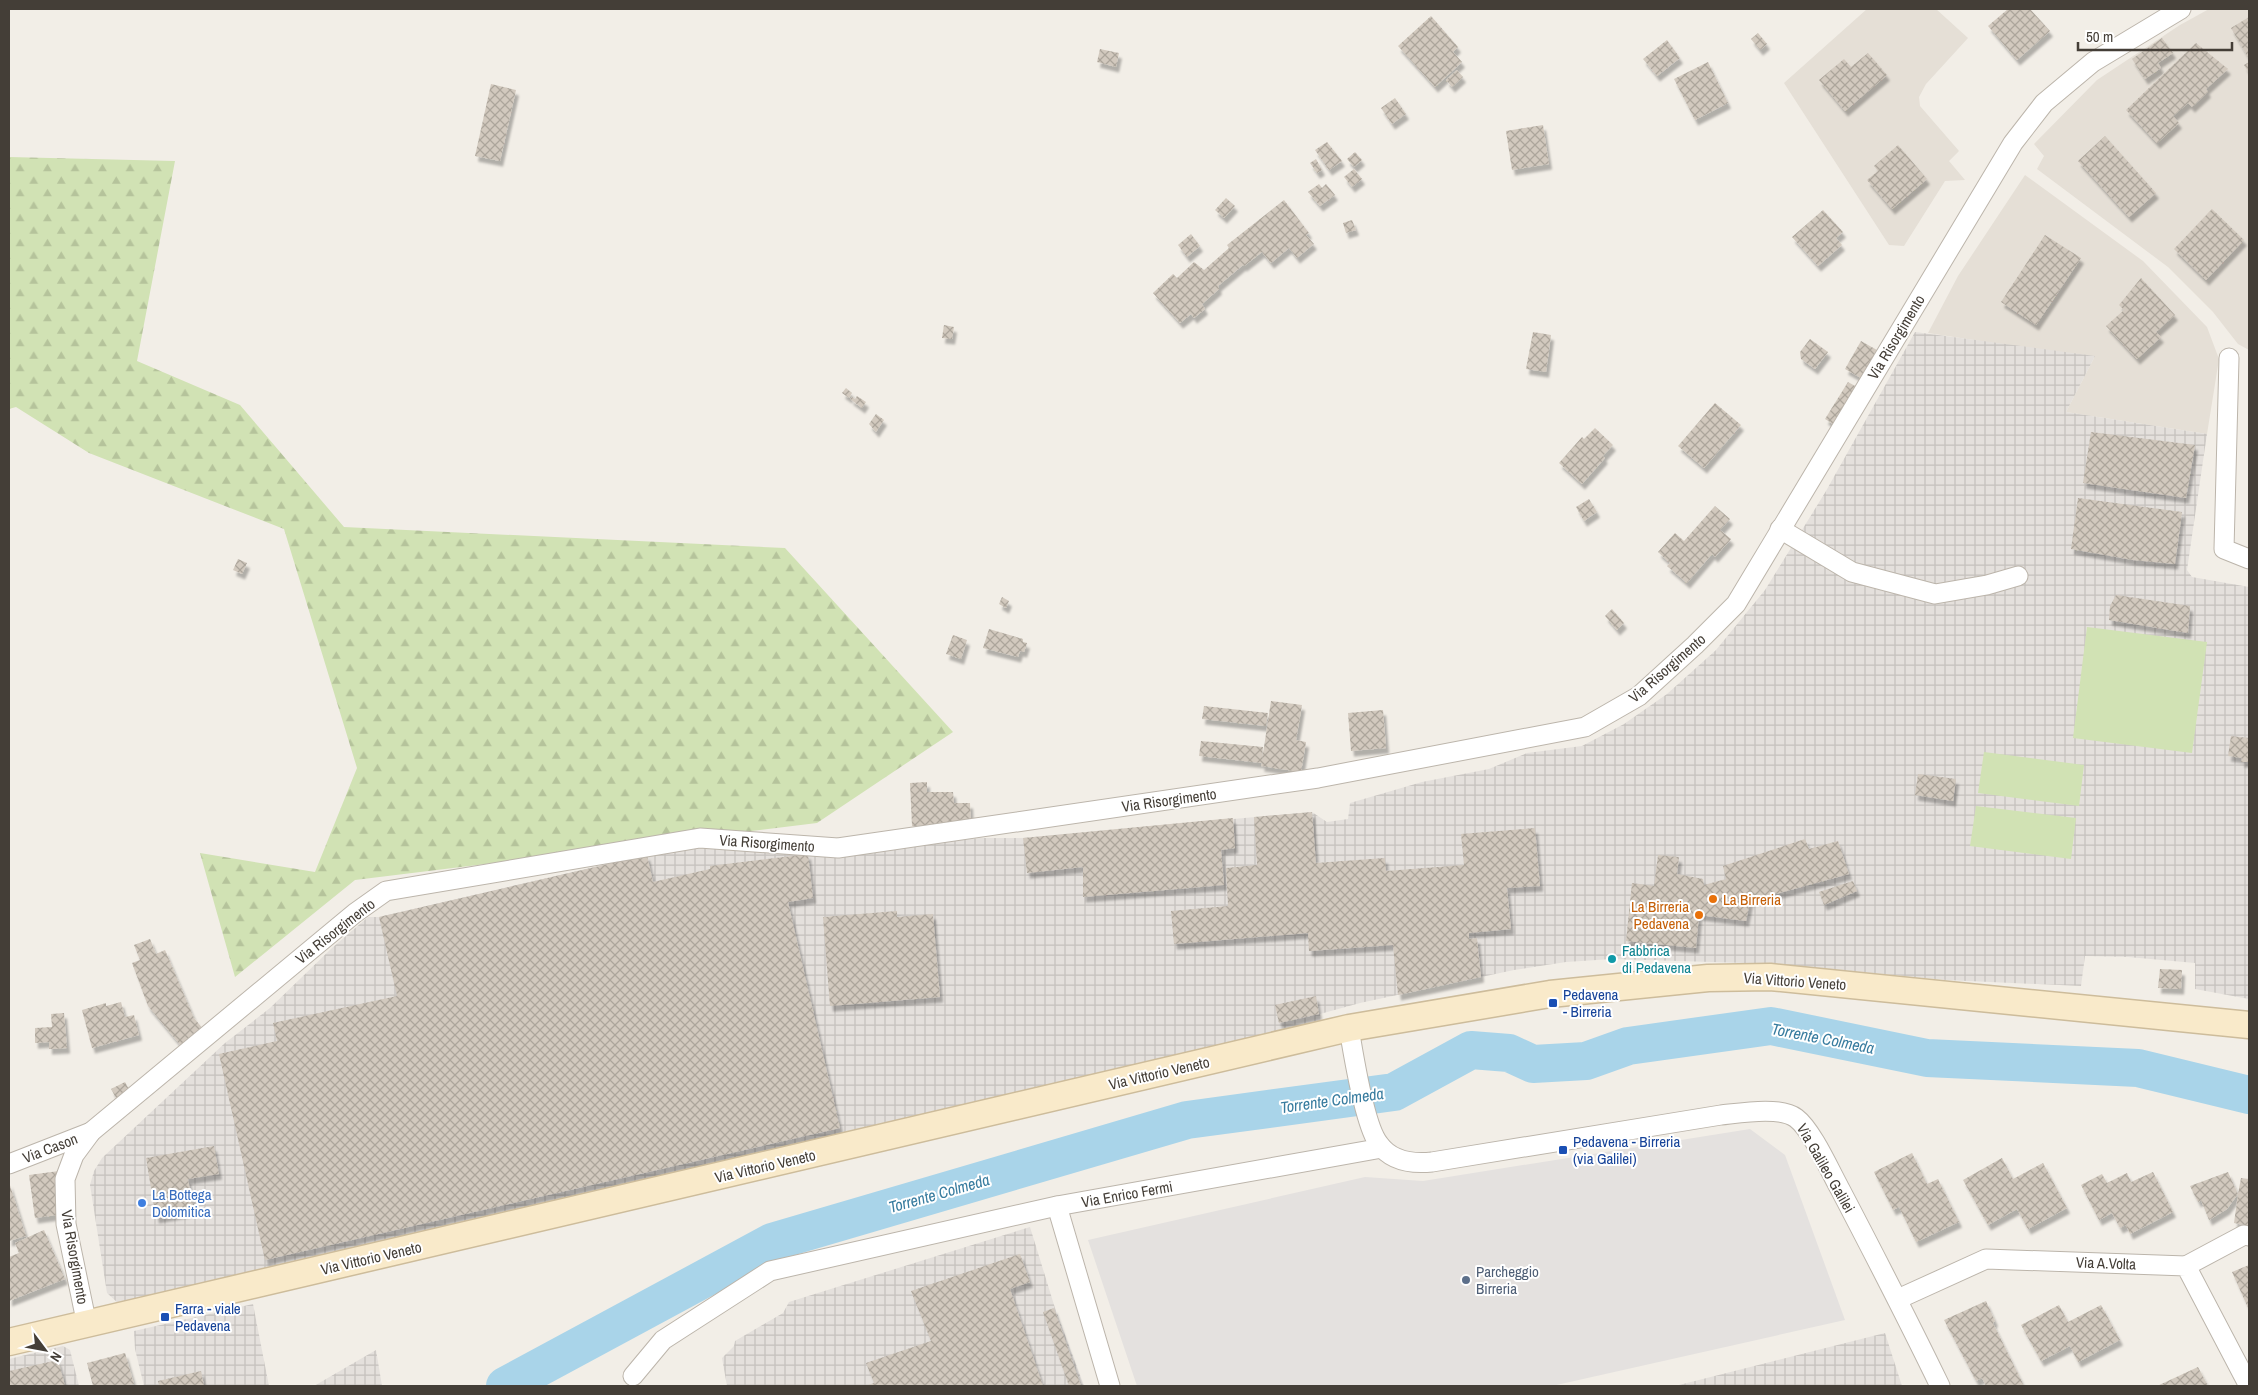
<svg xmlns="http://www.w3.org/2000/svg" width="2258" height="1395" viewBox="0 0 2258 1395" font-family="'Archivo Narrow',sans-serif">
<defs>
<pattern id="industrial-grid" width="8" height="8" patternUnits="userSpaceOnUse" patternTransform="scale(1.25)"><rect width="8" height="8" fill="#e4e0dc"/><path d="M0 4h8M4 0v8" fill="none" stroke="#c5c1bd"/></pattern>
<pattern id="forest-firs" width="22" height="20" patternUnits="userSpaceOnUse" patternTransform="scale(1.25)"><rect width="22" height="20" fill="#d1e2b4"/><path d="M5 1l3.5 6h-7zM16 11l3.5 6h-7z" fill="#b5c39b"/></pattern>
<pattern id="building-cross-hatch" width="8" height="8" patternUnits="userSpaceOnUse" patternTransform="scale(1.25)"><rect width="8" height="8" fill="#d2c9be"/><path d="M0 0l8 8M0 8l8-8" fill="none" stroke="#aca59b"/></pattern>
<filter id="shadow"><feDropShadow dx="3" dy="5.5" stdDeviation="1" flood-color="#0004"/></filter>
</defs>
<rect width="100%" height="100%" fill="#f2eee7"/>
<g fill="#e5dfd6">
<path d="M1867 9H1936L1968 38 1926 84 1919 97 1920 106 1959 151 1949 161 1965 180 1945 181 1904 246 1889 245 1784 83Z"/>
<path d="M2209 9H2249V354V350L2238 344 2213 312 2168 267 2037 169 2044 156 2034 144 2097 80 2180 25Z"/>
<path d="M2025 175 2143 261 2207 327 2219 359 2207 434 2066 412 2095 356 2046 351 1928 333 1958 276Z"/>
</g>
<g fill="url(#industrial-grid)">
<path d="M1915 332 2095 356 2066 412 2207 434 2187 570 2192 577 2249 587V999L2195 989V963L2128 957 2085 956 2081 986 1946 980 1778 964 1612 959 1566 962 1514 970 1360 1003 1320 1014 1321 1025 119 1304 107 1293 90 1185 94 1171 102 1158 225 1043 270 1008 332 948 368 917H379L720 838 922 844 980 838H1023L1312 812 1327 822 1348 819 1350 803 1422 782 1489 769 1527 753 1582 746 1624 724 1667 694 1716 650 1765 590 1826 491Z"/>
<path d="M1030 1227 1055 1308 1084 1386H727L722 1358 734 1346 735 1341 783 1313 789 1302Z"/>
<path d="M253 1304 269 1386H144L135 1349 134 1331Z"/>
<path d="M1885 1333 1902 1386H1676L1679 1385Z"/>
<path d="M63 1346 70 1350 79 1386H9V1359Z"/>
<path d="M376 1350 382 1386H314Z"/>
</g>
<g fill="#d1e2b4">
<path d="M2087 627 2207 642 2192 753 2073 738Z"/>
<path d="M1984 752 2084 765 2079 806 1978 793Z"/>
<path d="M1976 806 2076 818 2071 859 1970 846Z"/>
</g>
<path fill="url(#forest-firs)" d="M9 157 175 161 137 361 240 405 344 527 785 548 953 732 817 823 355 880 235 977 200 853 315 872 357 768 284 529 89 453 16 407 9 409Z"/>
<path fill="#e4e1df" d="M1750 1129 1785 1155 1845 1320 1552 1386H1137L1088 1240 1365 1177 1423 1181Z"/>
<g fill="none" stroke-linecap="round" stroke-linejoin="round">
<path stroke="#a9d4e9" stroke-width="38" d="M505 1386 772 1242 1187 1120 1394 1092 1471 1050 1509 1053 1533 1064 1586 1061 1628 1046 1771 1026 1927 1058 2138 1068 2249 1095"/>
</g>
<g fill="url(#building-cross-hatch)" filter="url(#shadow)">
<path d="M2008 9H2030L2050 31 2017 60 1988 26Z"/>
<path d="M1431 16 1458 47 1453 52 1462 62 1435 87 1398 46Z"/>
<path d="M2249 17V59L2231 28Z"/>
<path d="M1758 33 1767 44 1760 50 1751 39Z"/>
<path d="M2162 38 2173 53 2158 63 2161 68 2145 79 2132 59Z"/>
<path d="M1667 40 1680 58 1657 76 1643 59Z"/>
<path d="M2196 43 2228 69 2206 89 2208 92 2192 107 2188 103 2173 116 2179 123 2157 143 2126 110Z"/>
<path d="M1100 49 1119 53 1116 67 1097 62Z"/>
<path d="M1868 53 1887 75 1845 111 1819 80 1844 59 1851 67Z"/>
<path d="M1708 62 1728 103 1695 120 1674 79Z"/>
<path d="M2249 62V73L2244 65Z"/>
<path d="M1457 70 1463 77 1452 87 1446 80Z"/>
<path d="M491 84 516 90 500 161 475 156Z"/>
<path d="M1395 98 1406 114 1392 124 1381 108Z"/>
<path d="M1543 125 1549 164 1512 170 1506 131Z"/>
<path d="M2105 136 2156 193 2129 217 2078 161Z"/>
<path d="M1327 142 1342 161 1329 170 1315 150Z"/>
<path d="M1898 145 1927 179 1892 209 1867 180 1878 171 1874 166Z"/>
<path d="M1355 152 1362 160 1354 167 1347 159Z"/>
<path d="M1316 159 1322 170 1317 173 1310 163Z"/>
<path d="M1354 169 1362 179 1352 187 1344 177Z"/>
<path d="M1319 184 1322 188 1326 184 1335 195 1320 206 1308 192Z"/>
<path d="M1226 198 1235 206 1224 218 1215 210Z"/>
<path d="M1284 200 1309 233 1306 235 1314 244 1297 258 1289 248 1271 263 1262 252 1244 266 1243 265 1218 286 1219 289 1202 304 1205 309 1194 318 1191 314 1180 323 1153 293 1173 274 1177 278 1194 262 1204 270 1229 248 1227 245Z"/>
<path d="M2212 209 2244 240 2206 280 2174 249Z"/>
<path d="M1823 210 1843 232 1836 238 1842 245 1818 266 1792 237Z"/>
<path d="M1352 220 1356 230 1346 233 1343 223Z"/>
<path d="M1191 234 1200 246 1187 257 1178 245Z"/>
<path d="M2045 235 2081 258 2036 325 2001 302Z"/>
<path d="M2141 278 2175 315 2156 332 2161 337 2137 359 2106 326 2124 310 2119 305Z"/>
<path d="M944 325 954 327 952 339 942 338Z"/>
<path d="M1533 332 1551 335 1546 372 1526 369Z"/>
<path d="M1810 339 1828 352 1815 369 1801 359 1800 352Z"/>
<path d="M1861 341 1884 354 1868 382 1845 369Z"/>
<path d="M1848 382 1864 391 1841 429 1825 419Z"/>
<path d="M846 388 852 393 849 398 842 393Z"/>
<path d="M857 396 866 402 862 408 850 399 852 397 855 399Z"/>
<path d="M1715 403 1741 425 1704 468 1678 446Z"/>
<path d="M876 414 884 420 876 432 869 424Z"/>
<path d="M1595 428 1613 445 1603 456 1605 458 1582 484 1559 463 1582 437 1584 439Z"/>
<path d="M2091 432 2195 445 2186 498 2083 483Z"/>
<path d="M2078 498 2182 512 2175 564 2133 560 2071 549Z"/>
<path d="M1589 499 1597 512 1584 521 1576 507Z"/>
<path d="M1715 506 1730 519 1720 530 1731 539 1715 557 1712 554 1687 583 1667 566 1670 563 1658 552 1675 533 1684 541Z"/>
<path d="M238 559 247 563 242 574 233 570Z"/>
<path d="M2116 595 2190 606 2188 633 2109 620 2110 606Z"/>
<path d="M1002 597 1009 601 1006 608 999 604Z"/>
<path d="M1612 609 1624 623 1617 630 1605 616Z"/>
<path d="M989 629 1023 639V642L1027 643 1024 652 1020 651 1018 657 983 648Z"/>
<path d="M953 635 967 640 961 659 946 654Z"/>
<path d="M1271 701 1302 705 1296 740 1306 742 1301 772 1261 766 1262 763 1199 756 1201 741 1263 747 1262 760Z"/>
<path d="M1204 706 1268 713 1266 726 1202 719Z"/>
<path d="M1383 710 1386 748 1351 751 1348 713Z"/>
<path d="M2231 736 2249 738V762H2241L2242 758 2228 756Z"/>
<path d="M1918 774 1956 779 1953 801 1915 795Z"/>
<path d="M927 782V792H953L954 803H970L971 824 912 826 910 783Z"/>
<path d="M1312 812 1316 863 1385 858 1386 871 1464 865 1461 834 1535 828 1540 886 1507 888 1511 929 1469 933V939L1477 938 1481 977 1398 995 1393 945 1309 951 1308 933 1174 944 1171 911 1228 906 1226 868 1257 865 1254 817Z"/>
<path d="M1233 818 1235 848 1221 850 1224 885 1083 897V867L1027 873 1023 838Z"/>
<path d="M1805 839 1809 849 1838 841 1849 874 1750 901 1746 921 1699 915 1696 948 1626 941 1632 883 1654 886 1658 855 1679 857 1677 874 1703 879 1704 885 1726 879 1723 866Z"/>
<path d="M808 854 813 898 788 902 840 1128 265 1260 219 1054 277 1041 273 1023 397 996 379 917 647 855 653 882 710 869V866Z"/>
<path d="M1853 881 1857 891 1824 905 1819 892Z"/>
<path d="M897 911V917L933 914 940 997 830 1006 823 917Z"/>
<path d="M150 939 156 954 165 950 194 1018 208 1035 187 1053 148 1006 132 963 140 960 134 945Z"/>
<path d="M2160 969 2182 970 2181 989 2158 988Z"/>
<path d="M1316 996 1319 1014 1279 1023 1275 1005Z"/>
<path d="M121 1002 125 1017 134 1015 139 1035 92 1048 82 1010 106 1003V1006Z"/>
<path d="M64 1013 67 1048 49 1049V1042L35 1043V1028L52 1027 51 1014Z"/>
<path d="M125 1082 133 1097 120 1105 111 1089Z"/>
<path d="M214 1146 219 1174 188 1179 194 1211 156 1218 146 1158Z"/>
<path d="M1912 1153 1927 1184 1938 1179 1959 1222 1916 1242 1899 1207 1893 1210 1874 1172Z"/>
<path d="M2002 1158 2013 1179 2043 1163 2067 1208 2028 1229 2017 1209 1988 1225 1963 1180Z"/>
<path d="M59 1171 71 1213 35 1218 29 1175Z"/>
<path d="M2153 1172 2173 1212 2130 1234 2126 1225 2120 1228 2112 1213 2099 1220 2081 1185 2102 1174 2107 1183 2127 1173 2131 1182Z"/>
<path d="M2228 1172 2238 1194 2241 1178 2249 1179V1226L2234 1223 2238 1194 2227 1209 2209 1220 2201 1200 2198 1202 2190 1186Z"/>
<path d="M9 1182 26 1236 9 1241Z"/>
<path d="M44 1230 65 1279 9 1301V1257L19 1253 15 1243Z"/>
<path d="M1020 1254 1030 1282 1010 1289 1043 1386H865L874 1383 866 1363 931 1341 911 1291Z"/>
<path d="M2249 1265V1310L2232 1272Z"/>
<path d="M1986 1301 1995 1321 1993 1323 2024 1386H1986L1982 1378 1976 1381 1944 1320Z"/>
<path d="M2059 1305 2068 1322 2101 1305 2120 1340 2078 1362 2070 1346 2041 1361 2021 1325Z"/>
<path d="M1054 1308 1081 1386H1069L1043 1312Z"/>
<path d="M125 1353 134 1384 123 1386H93L87 1363Z"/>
<path d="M58 1360 65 1386H9V1371Z"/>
<path d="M2198 1367 2208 1386H2157Z"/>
<path d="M201 1371 204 1386H159L158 1381Z"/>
</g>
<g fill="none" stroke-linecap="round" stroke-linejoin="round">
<defs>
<g id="street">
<path d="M2229 358 2224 549 2249 559"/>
<path d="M1780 529 1852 572 1935 594 1987 585 2018 576"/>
<path d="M1349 1028C1353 1053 1365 1127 1379 1144 1391 1161 1412 1164 1432 1162L1721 1115C1740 1113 1780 1106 1796 1118 1812 1130 1830 1171 1840 1189 1874 1254 1908 1320 1940 1386"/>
<path d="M9 1164 91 1132"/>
<path d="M1057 1206 1110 1386"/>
<path d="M2186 1266 2244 1235 2249 1236"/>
<path d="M1898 1299 1986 1259 2186 1266 2249 1386"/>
<path d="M87 1325 66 1224 65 1179 74 1155 91 1132 355 913 386 891 700 838 838 848 1318 778 1585 727 1639 696 1695 645 1736 604 2013 143 2044 103 2093 62 2181 9"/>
<path d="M633 1376 663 1340 770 1271 1057 1206 1382 1148"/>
</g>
<path id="secondary" d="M9 1342 1349 1028 1550 994 1708 978 1770 977 2249 1025"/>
</defs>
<use href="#street" stroke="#bcb5ab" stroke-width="21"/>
<use href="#secondary" stroke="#cdbc9b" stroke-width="29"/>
<use href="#street" stroke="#fff" stroke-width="19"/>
<use href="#secondary" stroke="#f9eaca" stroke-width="26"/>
</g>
<g fill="#e8710a" stroke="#fff" stroke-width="2">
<circle cx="1713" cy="899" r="5"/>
<circle cx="1699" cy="915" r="5"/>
</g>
<circle fill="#0f9aa8" stroke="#fff" stroke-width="2" cx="1612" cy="959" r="5"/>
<g fill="#1a4fb4" stroke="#fff" stroke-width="2">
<rect x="1548" y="998" width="10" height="10" rx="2.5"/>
<rect x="1558" y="1145" width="10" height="10" rx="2.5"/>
<rect x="160" y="1312" width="10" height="10" rx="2.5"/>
</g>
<circle fill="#3f7fe0" stroke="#fff" stroke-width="2" cx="142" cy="1203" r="5"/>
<circle fill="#5c6f8a" stroke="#fff" stroke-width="2" cx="1466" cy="1280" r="5"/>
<g text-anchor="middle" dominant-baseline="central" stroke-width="4" stroke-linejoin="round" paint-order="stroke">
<g font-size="15" fill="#443e37" stroke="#fff">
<text transform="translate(1896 337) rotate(-59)">Via Risorgimento</text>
<text transform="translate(1667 668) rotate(-41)">Via Risorgimento</text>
<text transform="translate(1169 800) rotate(-8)">Via Risorgimento</text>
<text transform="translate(767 843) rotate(4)">Via Risorgimento</text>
<text transform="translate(335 931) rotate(-38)">Via Risorgimento</text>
<text transform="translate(1795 981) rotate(4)">Via Vittorio Veneto</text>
<text transform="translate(1159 1073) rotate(-13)">Via Vittorio Veneto</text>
<text transform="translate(50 1148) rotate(-21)">Via Cason</text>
<text transform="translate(765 1166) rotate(-13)">Via Vittorio Veneto</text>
<text transform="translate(1826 1168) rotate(60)">Via Galileo Galilei</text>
<text transform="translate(1127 1194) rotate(-10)">Via Enrico Fermi</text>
<text transform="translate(75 1257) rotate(80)">Via Risorgimento</text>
<text transform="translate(371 1258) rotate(-13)">Via Vittorio Veneto</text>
<text transform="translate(2106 1263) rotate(2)">Via A.Volta</text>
</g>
<g font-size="15" fill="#c56008" stroke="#fff" text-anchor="start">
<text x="1723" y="899">La Birreria</text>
<text x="1689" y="906" text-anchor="end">La Birreria<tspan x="1689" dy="17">Pedavena</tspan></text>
</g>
<g font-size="15" fill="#0d838f" stroke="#fff" text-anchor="start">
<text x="1622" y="950">Fabbrica<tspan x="1622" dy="17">di Pedavena</tspan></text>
</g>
<g font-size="15" fill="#164399" stroke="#fff" text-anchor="start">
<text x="1563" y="994">Pedavena<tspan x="1563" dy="17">- Birreria</tspan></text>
<text x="1573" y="1141">Pedavena - Birreria<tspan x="1573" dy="17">(via Galilei)</tspan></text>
<text x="175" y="1308">Farra - viale<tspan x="175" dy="17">Pedavena</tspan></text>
</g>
<g font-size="15" fill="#366cbe" stroke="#fff" text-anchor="start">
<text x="152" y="1194">La Bottega<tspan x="152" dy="17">Dolomitica</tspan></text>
</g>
<g font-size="15" fill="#4e5e75" stroke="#fff" text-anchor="start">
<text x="1476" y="1271">Parcheggio<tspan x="1476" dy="17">Birreria</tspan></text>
</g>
<g font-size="16" font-style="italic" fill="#387c9f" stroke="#fff">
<text transform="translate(1823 1038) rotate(11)">Torrente Colmeda</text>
<text transform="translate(1332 1100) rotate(-8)">Torrente Colmeda</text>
<text transform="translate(939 1193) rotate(-16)">Torrente Colmeda</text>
</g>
</g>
<rect width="2258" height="1395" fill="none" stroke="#443e37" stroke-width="20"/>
<g transform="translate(45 1350) rotate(122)" stroke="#ffffff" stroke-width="4" paint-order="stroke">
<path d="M0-4L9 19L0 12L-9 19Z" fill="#443e37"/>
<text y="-8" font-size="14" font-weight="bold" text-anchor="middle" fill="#443e37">N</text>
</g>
<path d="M2078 42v8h154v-8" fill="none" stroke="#443e37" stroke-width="2.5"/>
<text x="2086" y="42" font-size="15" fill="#443e37" stroke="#ffffff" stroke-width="4" paint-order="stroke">50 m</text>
</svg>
